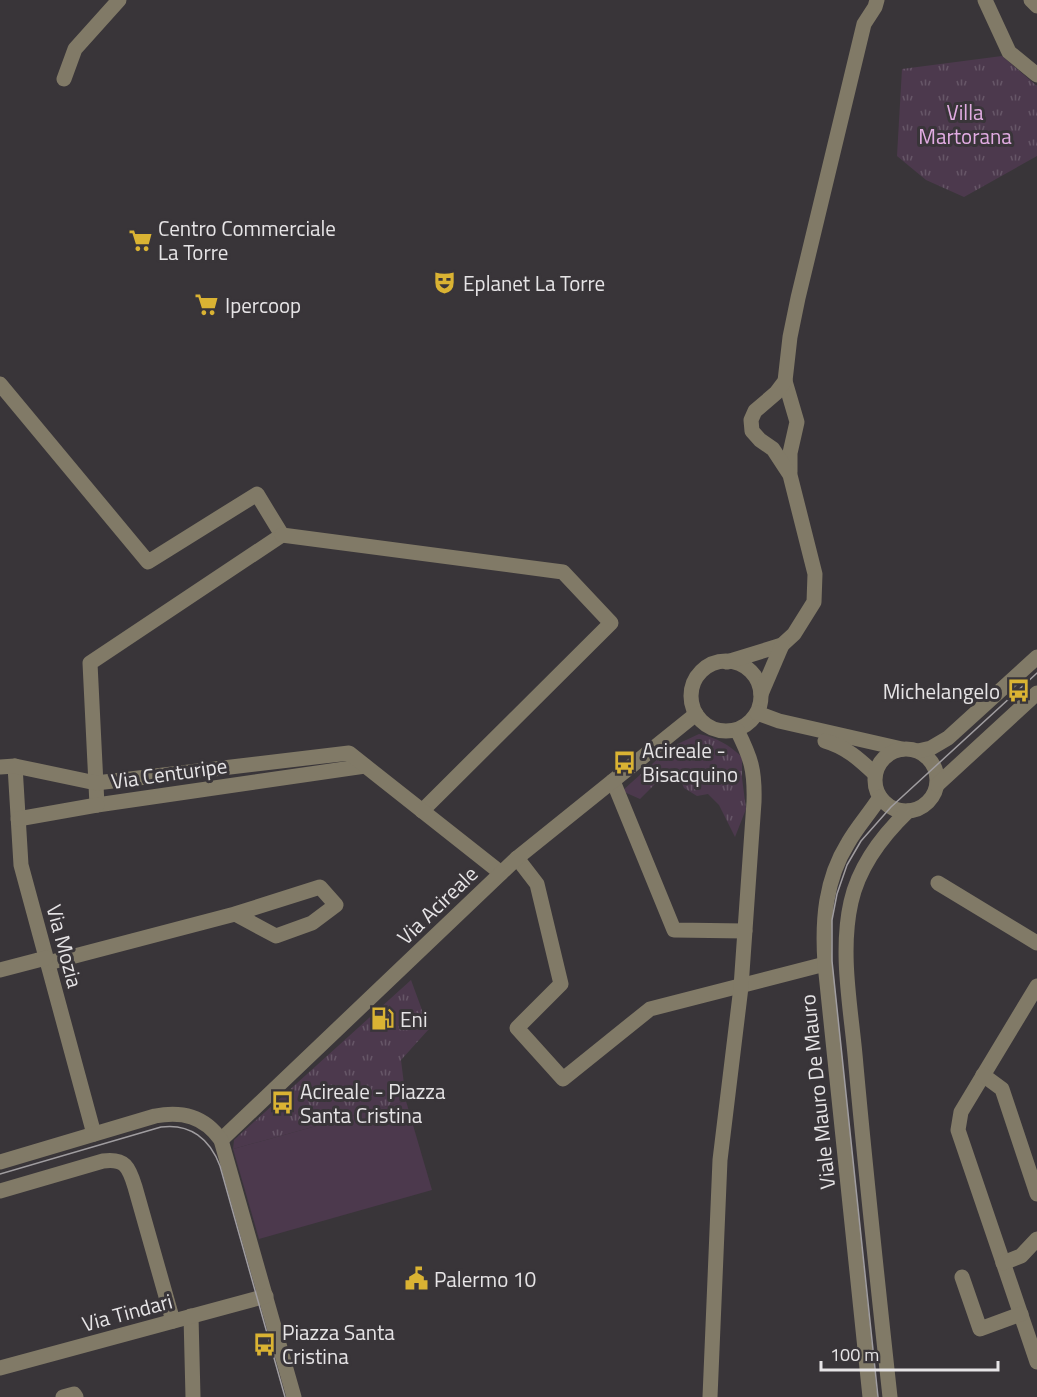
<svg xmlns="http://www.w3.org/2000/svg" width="1037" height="1397" viewBox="0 0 1037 1397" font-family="'Titillium Web',sans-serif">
<defs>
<pattern id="park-tufts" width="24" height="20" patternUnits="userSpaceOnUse" patternTransform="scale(1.5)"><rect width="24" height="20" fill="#4c394d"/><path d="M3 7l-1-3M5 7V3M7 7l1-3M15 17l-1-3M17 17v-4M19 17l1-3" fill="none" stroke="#665667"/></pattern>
</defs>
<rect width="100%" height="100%" fill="#393539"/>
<path fill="#4c394d" d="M406 1101 432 1190 259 1239 233 1149Z"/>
<g fill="url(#park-tufts)">
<path d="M1002 56 1037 86V156L964 197 926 180 897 156 902 69Z"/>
<path d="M699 734C717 738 728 744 742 757V778L746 809 735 837 719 805 708 794 697 796 684 788 676 771 655 784 640 799 622 791 671 747Z"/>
<path d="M411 980 429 1029 401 1060 406 1101 233 1149 234 1140Z"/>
</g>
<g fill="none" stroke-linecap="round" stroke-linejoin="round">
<g stroke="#817a67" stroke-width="15">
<path d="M985 0 1009 52 1037 75"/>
<path d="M1031 0 1037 6"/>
<path d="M64 79 75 49 119 0"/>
<path d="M785 381 797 422 790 453V472"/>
<path d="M0 384 148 562 257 494 282 535 90 663 97 805 365 766"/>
<path d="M282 535 563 572 611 623 422 811"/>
<circle cx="726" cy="696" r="35"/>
<path d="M727 662 782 645 794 634 814 602 815 574 790 475 773 449 760 440 752 431 751 420 755 411 776 393 785 381 790 337 798 298 864 24 875 7 877 0"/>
<path d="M761 694 782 645"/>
<path d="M757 713 779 721 902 749"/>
<path d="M825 741C846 747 859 759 875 774"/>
<circle cx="906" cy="780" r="31"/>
<path d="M918 751 931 748 948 738 1037 657"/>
<path d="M15 766 21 865 94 1134"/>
<path d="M0 767 15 766 96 783 349 753 501 873"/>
<path d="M613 781 674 930 745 931"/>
<path d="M937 785 1037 693"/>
<path d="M18 819 97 805"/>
<path d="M517 858 537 884 561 984 517 1028 563 1079 650 1009 825 964"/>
<path d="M938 883 1037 943"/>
<path d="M48 963 235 914 276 936 312 923 336 905 320 887 235 914"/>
<path d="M0 970 46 958"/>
<path d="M1037 986 961 1112 958 1130 1037 1362"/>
<path d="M983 1075 1002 1089 1037 1194"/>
<path d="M221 1140 517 858 696 714"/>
<path d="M0 1162 155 1116C182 1111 204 1116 221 1140L294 1397"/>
<path d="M0 1191 103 1161C125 1158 129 1167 135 1187L173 1321"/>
<path d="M1003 1263 1021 1256 1037 1239"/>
<path d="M962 1277 980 1329 1021 1314"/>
<path d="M191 1316 193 1397"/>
<path d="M0 1368 266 1296"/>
<path d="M63 1397 74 1394 76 1397"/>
<path d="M710 1397 720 1160 741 987 754 802C755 770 751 758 737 730"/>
<path d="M870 1397 825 964C822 921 825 880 848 843 857 827 870 813 880 797"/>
<path d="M890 1397C878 1287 866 1176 856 1066 852 1013 839 955 851 902 859 866 882 836 908 811"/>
</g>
<g stroke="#a09da0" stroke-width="1.5">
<path d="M0 1174 161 1127C190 1123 210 1139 220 1166L285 1397"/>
<path d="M878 1397 832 961V920L837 894 847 865 861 841 891 807 1037 673"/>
</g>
</g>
<defs>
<symbol id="supermarket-bare" viewBox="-9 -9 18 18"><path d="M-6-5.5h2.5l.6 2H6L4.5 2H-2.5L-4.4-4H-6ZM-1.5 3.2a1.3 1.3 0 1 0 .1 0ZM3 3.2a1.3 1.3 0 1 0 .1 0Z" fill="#dab333" stroke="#393539" stroke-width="2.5" paint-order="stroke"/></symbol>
<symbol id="theatre-bare" viewBox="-9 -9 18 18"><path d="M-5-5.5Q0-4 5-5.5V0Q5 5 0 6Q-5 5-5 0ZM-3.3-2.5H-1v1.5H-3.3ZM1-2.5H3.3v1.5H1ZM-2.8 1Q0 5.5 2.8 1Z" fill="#dab333" stroke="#393539" stroke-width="2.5" paint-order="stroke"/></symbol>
<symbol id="bus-bare" viewBox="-9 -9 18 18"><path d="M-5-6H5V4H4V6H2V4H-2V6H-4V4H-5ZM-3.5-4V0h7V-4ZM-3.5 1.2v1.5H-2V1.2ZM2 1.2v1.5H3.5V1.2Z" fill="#dab333" stroke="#393539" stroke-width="2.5" paint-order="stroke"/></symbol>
<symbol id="fuel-bare" viewBox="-9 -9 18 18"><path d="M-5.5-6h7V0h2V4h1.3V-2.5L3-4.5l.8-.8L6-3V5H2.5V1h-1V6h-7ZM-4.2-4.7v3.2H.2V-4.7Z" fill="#dab333" stroke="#393539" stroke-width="2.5" paint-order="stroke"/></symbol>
<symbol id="civic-bare" viewBox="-9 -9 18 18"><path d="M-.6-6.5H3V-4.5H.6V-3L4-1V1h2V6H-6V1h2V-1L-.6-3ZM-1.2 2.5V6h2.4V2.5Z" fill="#dab333" stroke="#393539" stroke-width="2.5" paint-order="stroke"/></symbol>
</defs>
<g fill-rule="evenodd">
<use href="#supermarket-bare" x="124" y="224" width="33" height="33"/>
<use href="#theatre-bare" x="428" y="266" width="33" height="33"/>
<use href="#supermarket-bare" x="190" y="288" width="33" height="33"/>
<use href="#bus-bare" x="1002" y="674" width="33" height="33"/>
<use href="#bus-bare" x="608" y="746" width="33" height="33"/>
<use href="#fuel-bare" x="366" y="1002" width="33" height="33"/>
<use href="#bus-bare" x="266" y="1086" width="33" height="33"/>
<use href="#civic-bare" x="400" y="1262" width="33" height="33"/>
<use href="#bus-bare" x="248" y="1328" width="33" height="33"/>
</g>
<g text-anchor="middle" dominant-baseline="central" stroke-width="6" stroke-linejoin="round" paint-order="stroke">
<g font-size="21" fill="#e1ace2" stroke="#393539">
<text x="965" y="112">Villa<tspan x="965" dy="24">Martorana</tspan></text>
</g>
<g font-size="21" fill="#e6e4e6" stroke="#393539" text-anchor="start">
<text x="158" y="228">Centro Commerciale<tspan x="158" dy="24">La Torre</tspan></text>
<text x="463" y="283">Eplanet La Torre</text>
<text x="225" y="305">Ipercoop</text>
<text x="1000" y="691" text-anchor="end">Michelangelo</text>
<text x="642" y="750">Acireale -<tspan x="642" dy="24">Bisacquino</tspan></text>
<text x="400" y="1019">Eni</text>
<text x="300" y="1091">Acireale - Piazza<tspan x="300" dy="24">Santa Cristina</tspan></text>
<text x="434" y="1279">Palermo 10</text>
<text x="282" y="1332">Piazza Santa<tspan x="282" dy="24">Cristina</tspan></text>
</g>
<g font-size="21" fill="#e6e4e6" stroke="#393539">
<text transform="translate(169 773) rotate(-8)">Via Centuripe</text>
<text transform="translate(437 905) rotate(-44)">Via Acireale</text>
<text transform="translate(65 946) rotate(75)">Via Mozia</text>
<text transform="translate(817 1092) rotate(-96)">Viale Mauro De Mauro</text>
<text transform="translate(127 1312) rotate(-15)">Via Tindari</text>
</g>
</g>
<path d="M821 1361v9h177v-9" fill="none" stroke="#e6e4e6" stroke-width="3"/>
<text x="830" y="1361" font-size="18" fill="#e6e4e6" stroke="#393539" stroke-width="4.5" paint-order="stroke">100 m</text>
</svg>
